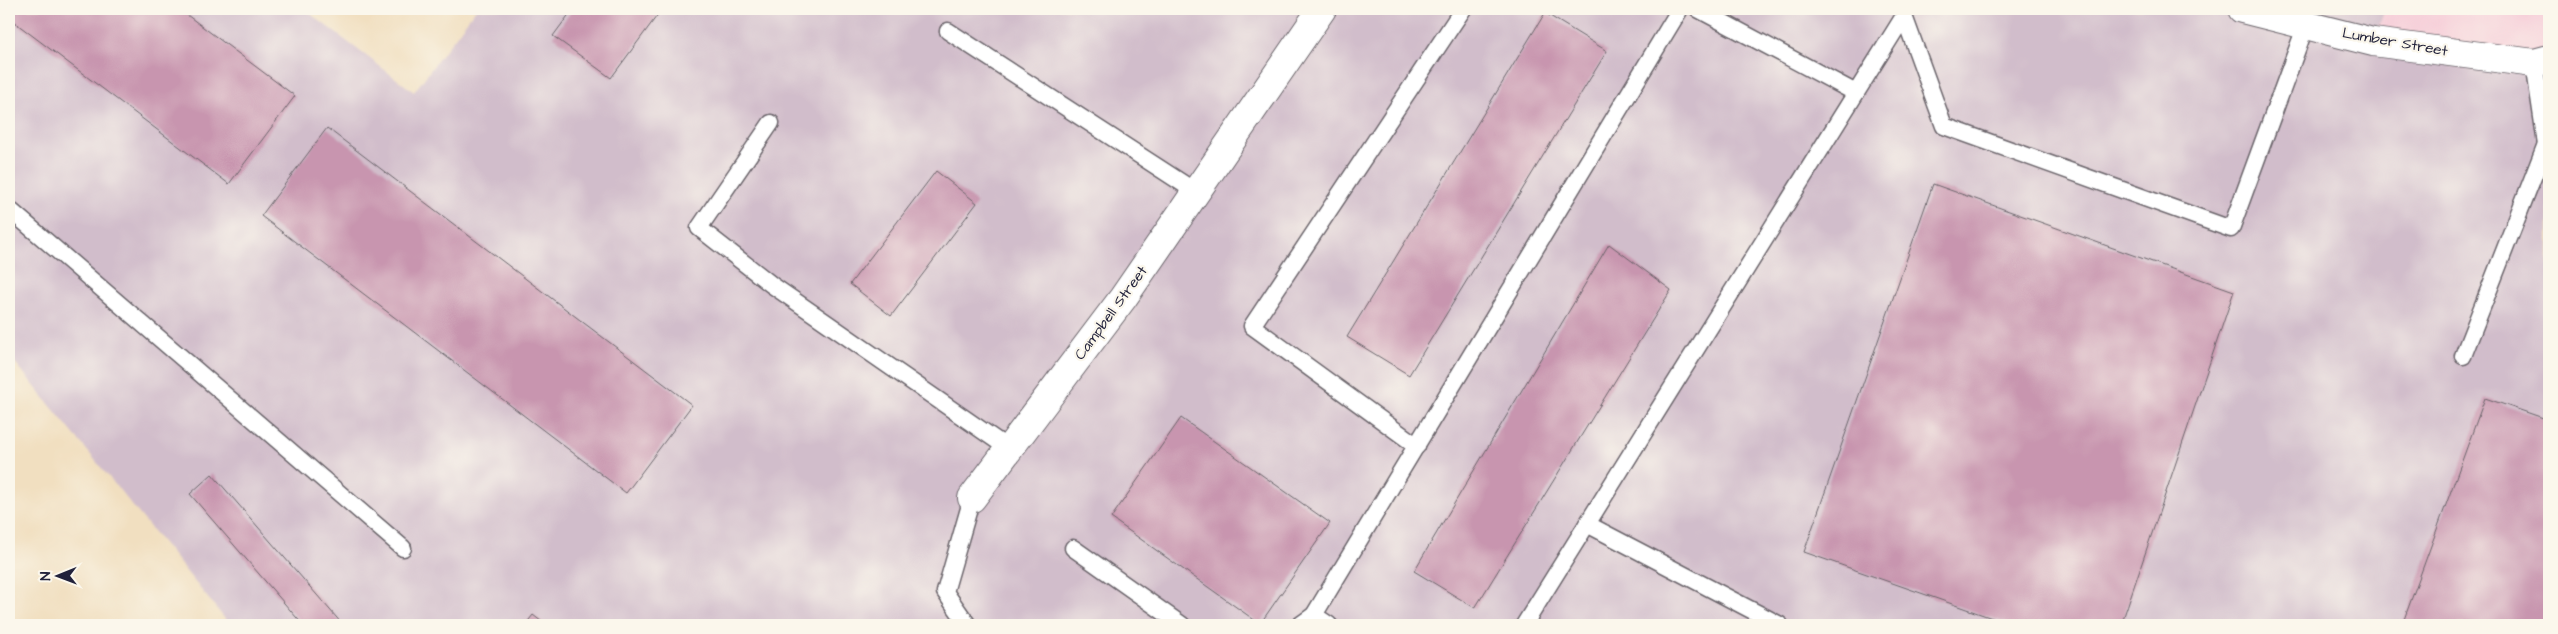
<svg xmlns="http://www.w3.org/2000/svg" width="2558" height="634" viewBox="0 0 2558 634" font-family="'Architects Daughter',sans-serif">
<rect width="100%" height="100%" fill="#fbf7ec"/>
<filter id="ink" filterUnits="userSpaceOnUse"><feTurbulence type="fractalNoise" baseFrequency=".02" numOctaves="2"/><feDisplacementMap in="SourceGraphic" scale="10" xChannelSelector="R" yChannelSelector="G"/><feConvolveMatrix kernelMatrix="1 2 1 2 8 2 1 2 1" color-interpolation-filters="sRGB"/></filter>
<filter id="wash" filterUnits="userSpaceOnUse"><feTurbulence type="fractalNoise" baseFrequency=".0096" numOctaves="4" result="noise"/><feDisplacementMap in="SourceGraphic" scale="20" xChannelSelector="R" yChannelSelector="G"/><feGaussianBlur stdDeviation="1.12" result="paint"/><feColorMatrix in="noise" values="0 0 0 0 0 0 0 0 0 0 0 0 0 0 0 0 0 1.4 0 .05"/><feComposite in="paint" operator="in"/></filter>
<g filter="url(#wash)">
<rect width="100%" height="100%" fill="#f1dfc0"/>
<path fill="#f6cfd9" d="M2385 9H2549V59L2373 42Z"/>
<path fill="#d1bdcb" d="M9 9H304L414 92 476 9H2385L2373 42 2549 59V625H230L9 355Z"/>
<g id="blocks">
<g fill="#c895af">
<path d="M9 9H179L295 96 229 184 9 18Z"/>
<path d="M573 9H662L611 78 553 36Z"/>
<path d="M1545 13 1607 51 1409 375 1347 337Z"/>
<path d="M327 128 692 405 626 493 261 216Z"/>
<path d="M936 171 977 203 891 316 850 284Z"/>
<path d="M1933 184 2234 291 2121 625H2012L1804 552Z"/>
<path d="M1609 244 1671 290 1475 608 1414 571Z"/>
<path d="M2485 398 2549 420V612L2545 625H2402Z"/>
<path d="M1181 418 1330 523 1260 624 1111 518Z"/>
<path d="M212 474 343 625H303L190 494Z"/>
<path d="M533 615 546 625H525Z"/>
</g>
</g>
</g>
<g filter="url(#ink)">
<use href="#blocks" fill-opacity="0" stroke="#6a646a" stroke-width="1"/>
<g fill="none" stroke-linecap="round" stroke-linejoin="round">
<defs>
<g id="lane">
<path d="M1698 9 1856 93"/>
<path d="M1906 11 1904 16 1944 126 2231 229 2306 25"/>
<path d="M948 31 1196 192"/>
<path d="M2534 63 2546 144 2549 151"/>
<path d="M771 123 699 228 772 285 1009 449"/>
<path d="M9 209 403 548"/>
<path d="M2463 356 2546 144"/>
<path d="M1417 446 1252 326 1463 9"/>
<path d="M1587 524 1780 625"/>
<path d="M1073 548 1182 625"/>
<path d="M968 625 945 592 972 498"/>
<path d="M1300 625 1314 615"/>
<path d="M1329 625 1314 615 1680 9"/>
<path d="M1524 625 1904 16"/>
</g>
<g id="street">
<path d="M2242 9 2373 42 2534 63 2549 59"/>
<path d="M972 498 1123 298 1322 9"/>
</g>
</defs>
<use href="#lane" stroke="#6a646a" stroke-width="19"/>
<use href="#street" stroke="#6a646a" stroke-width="30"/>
<use href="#lane" stroke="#fff" stroke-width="16"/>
<use href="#street" stroke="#fff" stroke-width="28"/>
</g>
</g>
<g text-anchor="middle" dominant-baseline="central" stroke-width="4.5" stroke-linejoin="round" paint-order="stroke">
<g font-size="15" fill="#22223b" stroke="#fbf7ec">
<text transform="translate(2395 42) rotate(10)">Lumber Street</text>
<text transform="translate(1111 313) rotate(-54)">Campbell Street</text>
</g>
</g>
<rect width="2558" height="634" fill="none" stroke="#fbf7ec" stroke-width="30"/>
<g transform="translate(58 576) rotate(269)" stroke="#fbf7ec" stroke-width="4" paint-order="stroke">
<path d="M0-4L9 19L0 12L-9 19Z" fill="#22223b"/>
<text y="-8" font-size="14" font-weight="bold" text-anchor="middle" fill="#22223b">N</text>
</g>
</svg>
